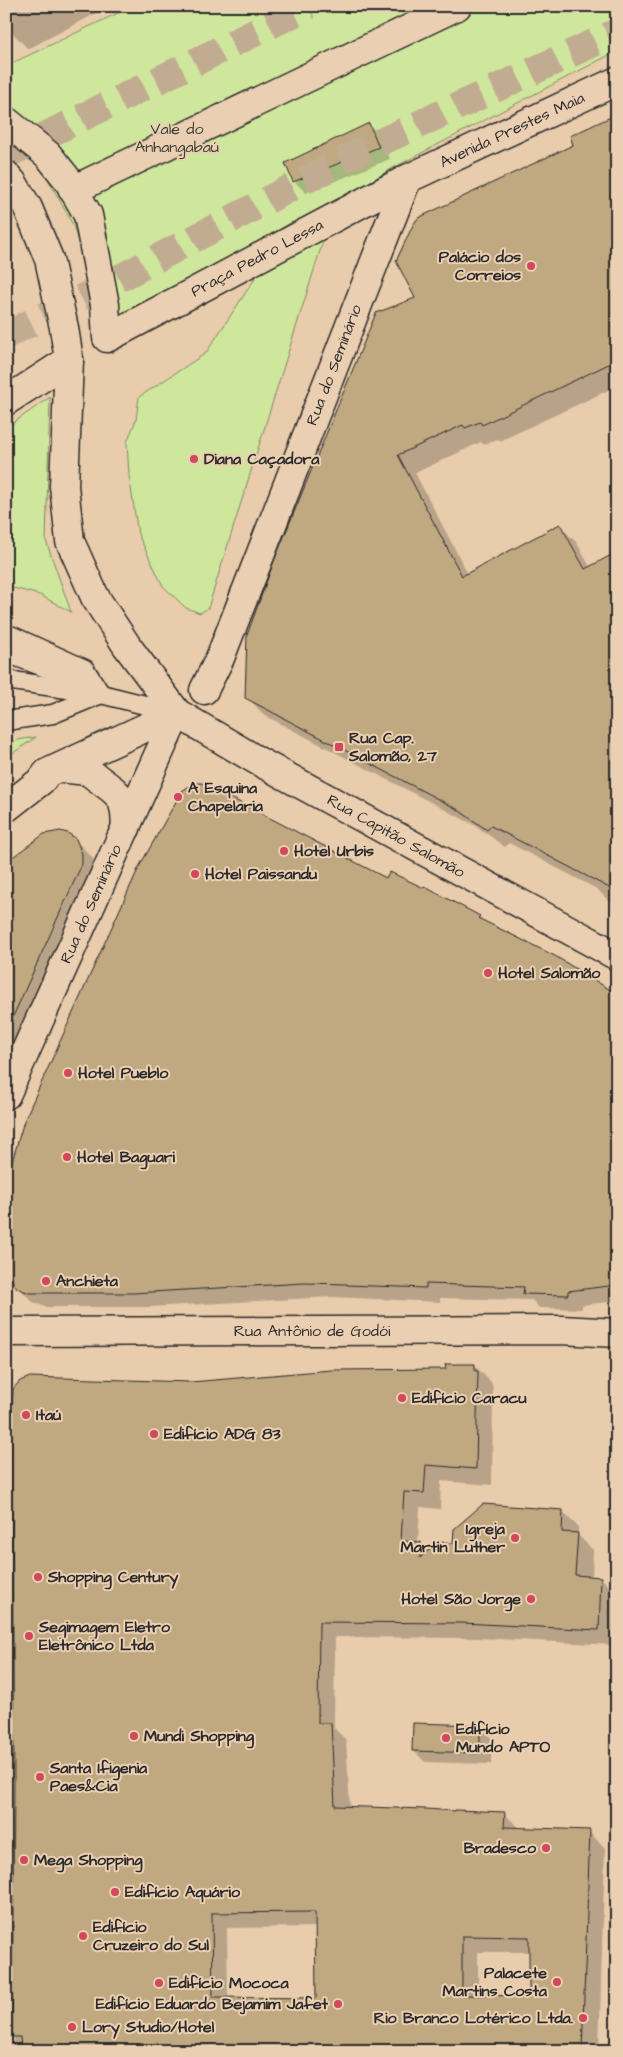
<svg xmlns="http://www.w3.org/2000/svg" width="623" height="2057" viewBox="0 0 623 2057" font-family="'Architects Daughter',sans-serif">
<rect width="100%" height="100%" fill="#e8ccab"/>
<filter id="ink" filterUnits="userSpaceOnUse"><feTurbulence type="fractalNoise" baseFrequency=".02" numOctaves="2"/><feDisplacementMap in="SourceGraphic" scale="10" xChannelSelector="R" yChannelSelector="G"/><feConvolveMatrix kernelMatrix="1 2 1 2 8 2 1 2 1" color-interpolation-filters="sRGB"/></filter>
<g filter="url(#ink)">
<g fill="#cfe79c" stroke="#7d8964">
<path d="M133 6H617V51L391 169 335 203 208 608 200 613 186 608 163 586 138 534 129 475 127 442 136 420 139 397 206 353 292 222 99 338 90 282 73 225 41 166 6 127V66Z"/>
<path d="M50 397 46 541 71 612 40 595 6 586V428Z"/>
<path d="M36 737 6 758V742Z"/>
</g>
<g fill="#0003" fill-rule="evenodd">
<path d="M6 6H110L28 49 11 31 6 22Z"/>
<path d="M617 115V386L500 441 498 439 484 445 481 442 415 473 468 574 560 526 577 543 590 567 617 553V905L609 901 597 889 509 843 505 847 476 826 264 715 247 697 416 299 575 146Z"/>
<path d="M369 125 381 137 390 159 306 193 294 181Z"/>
<path d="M75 840 92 857 98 871 6 1086V864Z"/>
<path d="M386 880 479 917 486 924 617 995V1301L582 1305V1309L539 1308 532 1300 440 1298V1302L332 1297 149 1307H45L33 1302 18 1287Z"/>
<path d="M475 1366 491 1382 493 1388 492 1485 441 1481 440 1509 420 1507 418 1543H421L429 1552 562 1511 578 1527V1535L593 1550 592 1577 601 1578 617 1594 614 1645 479 1638 335 1637 334 1728 346 1740 350 1808 456 1813H504L520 1829 589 1832 605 1848 599 2051H14L13 1396 191 1383 447 1370ZM316 1927 317 1999 228 1998 227 1928ZM478 1952H531L530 1997H478Z"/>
<path d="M480 1726 491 1738V1764L425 1762 413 1750Z"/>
</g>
<g fill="#c0a881" stroke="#2b2b2b" fill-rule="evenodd">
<path d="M617 114V360L482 425 480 422 465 428 463 425 398 455 462 576 560 524 585 569 617 552V892L491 826 487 830 457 809 245 698 247 635 274 561 376 313 415 298 396 261 413 225 418 218 573 145 570 136Z"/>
<path d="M369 123 379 147 293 182 285 163Z"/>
<path d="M194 783H202L386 878 390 872 424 888 425 887 480 916 478 918 555 956 617 994V1285L568 1291V1295L523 1294 524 1287 426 1284V1288L347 1285V1284L304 1283 134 1293H29L17 1288 10 1277 8 1175 24 1121 139 867 182 791Z"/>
<path d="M60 831 68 833 76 839 82 854V864L6 1032V862L44 834Z"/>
<path d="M445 1364H475V1371H478L476 1469 426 1465 424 1493 404 1492 401 1541 421 1542 420 1558 438 1542 453 1543 454 1529 483 1504 563 1510 562 1532 578 1533 575 1575 601 1577 599 1630 462 1623 319 1622 318 1723H331L335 1806 426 1809 455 1811V1810L505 1812 504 1827 590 1830 582 2051H21L20 2037H12L14 1782 11 1412 13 1389 20 1381 30 1377 191 1382 331 1370 446 1369ZM315 1912 316 1998 213 1997 212 1913ZM462 1936 529 1937V1996L462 1995Z"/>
<path d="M413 1723 480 1725V1753L412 1751Z"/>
</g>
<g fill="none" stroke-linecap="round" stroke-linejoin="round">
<g stroke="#c2ac91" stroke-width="28" stroke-dasharray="28 14" stroke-linecap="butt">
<path d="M6 155 309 6"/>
<path d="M6 335 78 300 355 154 617 32"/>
</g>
<defs>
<g id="lane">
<path d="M6 633 85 669 101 694"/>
<path d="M6 653 76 679 95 690"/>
<path d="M6 680 101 694 177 713"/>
<path d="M6 721 53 714 99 695"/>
</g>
<g id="street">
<path d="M6 121 48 155 68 180 88 215 105 305 107 338 407 179 617 81"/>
<path d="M73 190 457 6"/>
<path d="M204 690 220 658 407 179"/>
<path d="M6 1095 177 713"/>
</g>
<g id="secondary">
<path d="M6 175 13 183 28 208 49 259 64 328 69 360 64 486 70 541 95 597 127 646 177 713 258 761 617 956"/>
<path d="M59 768 88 771 113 790 122 799 125 812 126 828"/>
<path d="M6 808 42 780 47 773 177 713"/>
<path d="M6 1332 561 1330 617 1333"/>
</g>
<path id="highway" d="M6 401 69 360"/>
</defs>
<use href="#lane" stroke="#2b2b2b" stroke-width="21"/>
<use href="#street" stroke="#2b2b2b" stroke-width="31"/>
<use href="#secondary" stroke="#2b2b2b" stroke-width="31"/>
<use href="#highway" stroke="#2b2b2b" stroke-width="31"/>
<use href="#lane" stroke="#ebcfb2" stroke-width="18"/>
<use href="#street" stroke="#ebcfb2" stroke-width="28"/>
<use href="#secondary" stroke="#ebcfb2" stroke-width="28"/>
<use href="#highway" stroke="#ebcfb2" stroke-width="28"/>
</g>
</g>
<g fill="#d1495b" stroke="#ebcfb2" stroke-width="2">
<circle cx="531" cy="266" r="5"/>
<circle cx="194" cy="459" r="5"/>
<rect x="334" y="742" width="10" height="10" rx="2.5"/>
<circle cx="178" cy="797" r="5"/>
<circle cx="284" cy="851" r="5"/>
<circle cx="195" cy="874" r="5"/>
<circle cx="488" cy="973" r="5"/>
<circle cx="68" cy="1073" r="5"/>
<circle cx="67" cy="1157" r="5"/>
<circle cx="46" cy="1281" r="5"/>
<circle cx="402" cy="1398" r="5"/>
<circle cx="26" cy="1415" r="5"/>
<circle cx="154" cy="1434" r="5"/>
<circle cx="515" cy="1538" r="5"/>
<circle cx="38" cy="1577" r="5"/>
<circle cx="531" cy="1599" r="5"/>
<circle cx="29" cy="1636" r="5"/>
<circle cx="134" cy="1736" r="5"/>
<circle cx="446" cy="1738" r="5"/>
<circle cx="40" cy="1777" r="5"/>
<circle cx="546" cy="1848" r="5"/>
<circle cx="24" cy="1860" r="5"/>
<circle cx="115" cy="1892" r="5"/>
<circle cx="83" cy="1936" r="5"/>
<circle cx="557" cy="1982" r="5"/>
<circle cx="159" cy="1983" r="5"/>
<circle cx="338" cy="2004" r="5"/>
<circle cx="583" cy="2018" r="5"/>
<circle cx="72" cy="2027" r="5"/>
</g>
<g text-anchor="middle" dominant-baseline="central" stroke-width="4" stroke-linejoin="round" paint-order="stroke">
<g font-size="16" fill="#3b3e36" stroke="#ebcfb2">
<text x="177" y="129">Vale do<tspan x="177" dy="18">Anhangabaú</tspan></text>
</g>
<g font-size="16" fill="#2b2b2b" stroke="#ebcfb2">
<text transform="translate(512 130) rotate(-25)">Avenida Prestes Maia</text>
<text transform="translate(257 258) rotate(-28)">Praça Pedro Lessa</text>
<text transform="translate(334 365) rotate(-69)">Rua do Seminário</text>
<text transform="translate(396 836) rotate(29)">Rua Capitão Salomão</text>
<text transform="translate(91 904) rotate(-66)">Rua do Seminário</text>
<text x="312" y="1331">Rua Antônio de Godói</text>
</g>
<g font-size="16" font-weight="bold" fill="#2b2b2b" stroke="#ebcfb2" text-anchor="start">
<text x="521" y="257" text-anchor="end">Palácio dos<tspan x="521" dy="18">Correios</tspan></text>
<text x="204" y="459">Diana Caçadora</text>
<text x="349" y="738">Rua Cap.<tspan x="349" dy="18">Salomão, 27</tspan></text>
<text x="188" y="788">A Esquina<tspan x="188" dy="18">Chapelaria</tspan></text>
<text x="294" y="851">Hotel Urbis</text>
<text x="205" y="874">Hotel Paissandu</text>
<text x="498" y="973">Hotel Salomão</text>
<text x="78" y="1073">Hotel Pueblo</text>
<text x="77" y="1157">Hotel Baguari</text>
<text x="56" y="1281">Anchieta</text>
<text x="412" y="1398">Edifício Caracu</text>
<text x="36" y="1415">Itaú</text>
<text x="164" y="1434">Edifício ADG 83</text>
<text x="505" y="1529" text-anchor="end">Igreja<tspan x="505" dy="18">Martin Luther</tspan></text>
<text x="48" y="1577">Shopping Century</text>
<text x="521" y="1599" text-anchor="end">Hotel São Jorge</text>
<text x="39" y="1627">Segimagem Eletro<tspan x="39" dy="18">Eletrônico Ltda</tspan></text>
<text x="456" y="1729">Edifício<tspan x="456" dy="18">Mundo APTO</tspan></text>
<text x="144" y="1736">Mundi Shopping</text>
<text x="50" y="1768">Santa Ifigenia<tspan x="50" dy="18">Paes&amp;Cia</tspan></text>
<text x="536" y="1848" text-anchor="end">Bradesco</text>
<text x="34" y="1860">Mega Shopping</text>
<text x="125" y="1892">Edifício Aquário</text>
<text x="93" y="1927">Edifício<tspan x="93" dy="18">Cruzeiro do Sul</tspan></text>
<text x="547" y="1973" text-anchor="end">Palacete<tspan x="547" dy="18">Martins Costa</tspan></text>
<text x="169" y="1983">Edifício Mococa</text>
<text x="328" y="2004" text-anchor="end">Edifício Eduardo Bejamim Jafet</text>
<text x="573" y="2018" text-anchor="end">Rio Branco Lotérico Ltda.</text>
<text x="82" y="2027">Lory Studio/Hotel</text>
</g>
</g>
<rect width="623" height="2057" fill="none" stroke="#ebcfb2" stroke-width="25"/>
<rect x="12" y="12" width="598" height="2032" fill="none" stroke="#2b2b2b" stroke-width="2" filter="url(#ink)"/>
</svg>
